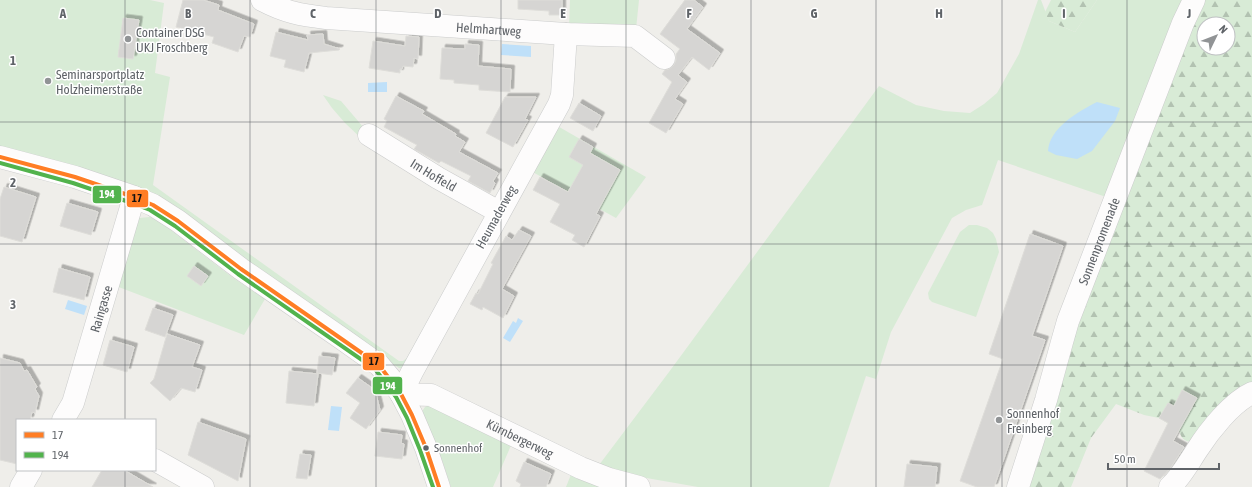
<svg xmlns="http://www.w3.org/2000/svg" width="1252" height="487" viewBox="0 0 1252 487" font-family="'Asap Condensed',sans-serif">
<defs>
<pattern id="forest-firs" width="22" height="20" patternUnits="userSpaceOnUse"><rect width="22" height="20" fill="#d8ebd6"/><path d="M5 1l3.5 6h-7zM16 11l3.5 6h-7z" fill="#b2c2b1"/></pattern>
<filter id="shadow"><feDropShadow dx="3.5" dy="-3.5" stdDeviation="0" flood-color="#0004"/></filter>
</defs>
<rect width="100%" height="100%" fill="#efeeea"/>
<g fill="#d8ebd6">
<path d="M0 0H150L164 3 155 73 170 77 153 185 399 361H403L407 358 485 218V214L363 140 345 123 332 108 323 95 341 101 364 128 489 216 404 369 399 368 251 267 213 239 0 150Z"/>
<path d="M570 0H639L636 29 569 26Z"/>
<path d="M1038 0H1041L1049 21 1075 32 1097 0H1184L1112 199 998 160 982 205 966 210 952 218 891 332 876 379 866 376 829 487H698L635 476 599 465 669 372 879 86 916 105 944 111 970 113 984 104 997 93 1019 54Z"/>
<path d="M554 124 646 177 616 218 529 170Z"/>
<path d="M150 217 159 221 232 277 265 299 244 335 116 286 139 218Z"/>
<path d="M969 225H977L987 228 993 233 996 239 999 252 976 317 932 302 929 299 928 293 960 232Z"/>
<path d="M429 405 512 443 493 487H451L443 463 423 414V410L425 407Z"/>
<path d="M572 472 616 487H566Z"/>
</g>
<g fill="url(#forest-firs)" fill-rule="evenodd">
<path d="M1051 0H1097L1075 32 1049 21 1045 12Z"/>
<path d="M1202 0H1252V388L1193 442C1184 442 1181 438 1179 430L1159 418 1144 415 1116 404 1091 438 1071 487H1022L1067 343ZM1204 24H1228V48H1204Z"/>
</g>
<g fill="#bfe0f9">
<path d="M502 44 531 46V57L501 55Z"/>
<path d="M387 82V92H368V83Z"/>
<path d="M1097 102 1120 108 1115 121 1092 151 1077 159 1056 155 1048 151C1049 128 1079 111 1097 102Z"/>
<path d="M68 300 87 306 84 315 65 309Z"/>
<path d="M518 318 523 321 510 342 503 338 513 321 516 323Z"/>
<path d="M331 406 342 407 339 431 328 430Z"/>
</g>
<g fill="#d6d5d3" stroke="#deddd9" filter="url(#shadow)">
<path d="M183 0H203L219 5 218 10 254 24 250 37 244 36 238 52 212 43 214 37 176 27Z"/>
<path d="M518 0H562V15H549V11L518 9Z"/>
<path d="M685 0H694L703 7 687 29 720 53 709 70 692 57 678 75 687 82 675 99 683 104 666 133 649 123 672 82 662 74 665 70 669 69 674 65 676 60V54L680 49 660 34Z"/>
<path d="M123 18 139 20 133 59 118 57Z"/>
<path d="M276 32 308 40 307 35 323 34 324 44 340 49 339 50 309 53 304 72 284 67 286 60 270 56Z"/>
<path d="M406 36 419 37 418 59 414 58 413 67 403 66 402 69H400V73L369 68 373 41 405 46Z"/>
<path d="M465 44 479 45 478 66 511 69 510 92 479 90V85L454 83V80L440 79 442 48 465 49Z"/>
<path d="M396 96 424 111 422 114 456 134 455 136 465 142 459 152 498 173 493 181 495 183 490 193 468 181 471 176 441 161 439 163 414 149 417 145 384 127 387 121 384 119Z"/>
<path d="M505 97H536L525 119 528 120 513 147 486 133Z"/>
<path d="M579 103 601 116 593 131 570 118Z"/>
<path d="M579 139 593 147 590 153 620 170 596 214 600 216 584 247 572 240 575 235 550 222 560 204 533 190 540 177 568 192 583 165 569 157Z"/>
<path d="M4 187 36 197 22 242 0 236V199Z"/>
<path d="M67 203 98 212 91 235 60 226Z"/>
<path d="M519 230 531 236 502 289 514 296 503 318 483 307 482 310 470 304 476 293 478 294 493 264 491 263 506 236 512 240Z"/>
<path d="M1030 234 1063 246 1032 336 1045 340 994 487H977L960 481 1003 359 989 354Z"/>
<path d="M194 266 208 276 201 286 187 276Z"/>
<path d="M59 268 90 277 84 300 53 292Z"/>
<path d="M153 308 173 315 165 337 145 330Z"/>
<path d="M167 334 200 345 192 367 202 370 195 392 181 388 170 401 150 383 154 379Z"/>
<path d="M110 340 134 347 127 372 103 365Z"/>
<path d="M319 356 335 358 332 375 317 373Z"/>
<path d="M0 358 20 363 24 371 27 370 37 387 35 389 39 396 35 413 32 412 30 420H17V464L0 460Z"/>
<path d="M289 371 318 374 314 406 286 403Z"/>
<path d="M358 378 375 390 380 410 366 429 350 418 360 403 346 393Z"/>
<path d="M1182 390 1197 398 1173 441 1184 447 1171 467 1160 479 1144 471 1168 423 1159 418 1168 403 1174 406Z"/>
<path d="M198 422 246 439 238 481 188 455Z"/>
<path d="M378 432 402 435 401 443 404 444 402 459 375 456Z"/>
<path d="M300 454 311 455 307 479 296 478Z"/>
<path d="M524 462 551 474 546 487H520L521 484 516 481Z"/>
<path d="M907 464 937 467 935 487H904Z"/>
<path d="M102 470H124L153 487H92Z"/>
</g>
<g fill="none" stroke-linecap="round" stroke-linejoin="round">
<defs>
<g id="minor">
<path id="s1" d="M262 0C285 12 300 15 326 18L566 34 635 36 664 58"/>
<path id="s2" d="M566 34 562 95 559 104 412 372 401 394 431 395 581 468 609 479 639 487"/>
<path id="s3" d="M369 135 438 178 499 212"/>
<path d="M0 157 75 177 134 197 153 205 178 221 241 269 341 338 379 365 390 378 401 394 412 415 426 448 439 487"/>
<path id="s4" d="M63 420 73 403 134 197"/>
<path d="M155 460 203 487"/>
<path d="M21 487 31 470"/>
<path id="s5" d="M1018 487 1046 400 1062 342 1068 321 1183 23 1194 0"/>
<path d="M1170 487C1181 477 1189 462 1197 450 1209 431 1232 402 1252 393"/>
</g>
</defs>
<use href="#minor" stroke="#cbcccc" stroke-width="23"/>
<use href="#minor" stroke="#fdfcfc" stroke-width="22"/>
<defs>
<path id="bus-1" d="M0 157 75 177 134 197 153 205 178 221 241 269 379 365 401 394 412 415 426 448 439 487"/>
<path id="bus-2" d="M0 163 73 183 132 203 150 210 175 226 238 274 375 369 396 397 407 418 420 450 433 487"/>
</defs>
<use href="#bus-1" stroke="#fff" stroke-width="7"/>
<use href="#bus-2" stroke="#fff" stroke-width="7"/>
<use href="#bus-1" stroke="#ff7d24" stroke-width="4"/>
<use href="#bus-2" stroke="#52b34d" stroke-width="4"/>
</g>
<path fill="none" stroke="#5f6368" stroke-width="1" stroke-opacity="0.55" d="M125 0V420M250 0V487M376 0V487M501 0V487M626 0V487M751 0V487M876 0V487M1002 0V487M1127 0V487M0 122H1252M0 244H1252M0 365H1252M125 470V487"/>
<g fill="#919496" stroke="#fff" stroke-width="1.5">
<circle cx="128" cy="39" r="4"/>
<circle cx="48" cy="81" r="4"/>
<circle cx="999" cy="420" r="4"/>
</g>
<circle fill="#5f6368" stroke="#fff" stroke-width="1.5" cx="426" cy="448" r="3.5"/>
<g text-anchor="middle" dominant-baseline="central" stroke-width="3" stroke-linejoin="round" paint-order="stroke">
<g font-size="12" fill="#5f6368" stroke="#fff" text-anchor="start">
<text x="434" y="448">Sonnenhof</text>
</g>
<g font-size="13" fill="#5f6368" stroke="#fff">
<text stroke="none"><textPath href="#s1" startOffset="230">Helmhartweg</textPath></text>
<text stroke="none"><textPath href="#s3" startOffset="76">Im Hoffeld</textPath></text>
<text transform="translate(496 217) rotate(-61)">Heumaderweg</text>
<text stroke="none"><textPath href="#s5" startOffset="259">Sonnenpromenade</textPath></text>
<text stroke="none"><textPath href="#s4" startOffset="118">Raingasse</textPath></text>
<text stroke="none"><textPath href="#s2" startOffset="530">Kürnbergerweg</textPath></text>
</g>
<g font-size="13" fill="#5f6368" stroke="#fff" text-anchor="start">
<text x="136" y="32">Container DSG<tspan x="136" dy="15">UKJ Froschberg</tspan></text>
<text x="56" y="74">Seminarsportplatz<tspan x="56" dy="15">Holzheimerstraße</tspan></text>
<text x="1007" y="413">Sonnenhof<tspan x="1007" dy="15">Freinberg</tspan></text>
</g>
</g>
<g font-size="13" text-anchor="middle" font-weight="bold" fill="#5f6368" stroke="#fff" stroke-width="3" stroke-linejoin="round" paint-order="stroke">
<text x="63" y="18">A</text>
<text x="188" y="18">B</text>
<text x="313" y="18">C</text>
<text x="438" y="18">D</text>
<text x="563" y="18">E</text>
<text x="689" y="18">F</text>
<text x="814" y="18">G</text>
<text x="939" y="18">H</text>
<text x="1064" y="18">I</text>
<text x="1189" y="18">J</text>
<text x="13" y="65">1</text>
<text x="13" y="187">2</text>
<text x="13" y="309">3</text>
</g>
<g stroke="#fff" stroke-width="1.5">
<rect x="92" y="185" width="30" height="19" rx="4" fill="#52b34d"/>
<rect x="126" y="189" width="23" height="19" rx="4" fill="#ff7d24"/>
<rect x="362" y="352" width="23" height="19" rx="4" fill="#ff7d24"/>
<rect x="372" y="376" width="31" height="19" rx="4" fill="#52b34d"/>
</g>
<g font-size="11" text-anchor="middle" font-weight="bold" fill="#fff">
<text x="107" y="198">194</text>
<text x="388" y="390">194</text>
</g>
<g font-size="11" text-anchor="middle" font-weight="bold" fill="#111">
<text x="137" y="202">17</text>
<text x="374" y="365">17</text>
</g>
<rect x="16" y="419" width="140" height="52" fill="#ffffff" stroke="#bfc1c3"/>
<rect x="24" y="432" width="20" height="6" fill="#ff7d24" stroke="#bfc1c3"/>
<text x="52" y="439" font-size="12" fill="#5f6368">17</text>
<rect x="24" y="452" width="20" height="6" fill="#52b34d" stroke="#bfc1c3"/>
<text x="52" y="459" font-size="12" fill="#5f6368">194</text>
<g transform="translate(1216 36) rotate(47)"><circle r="19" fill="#ffffff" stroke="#bfc1c3"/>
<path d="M0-3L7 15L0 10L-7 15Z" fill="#919496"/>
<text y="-6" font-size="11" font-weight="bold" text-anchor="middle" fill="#5f6368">N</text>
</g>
<path d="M1108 463v6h111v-6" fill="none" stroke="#5f6368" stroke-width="2"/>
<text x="1114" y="463" font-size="12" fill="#5f6368" stroke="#ffffff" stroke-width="3" paint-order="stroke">50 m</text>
</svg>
